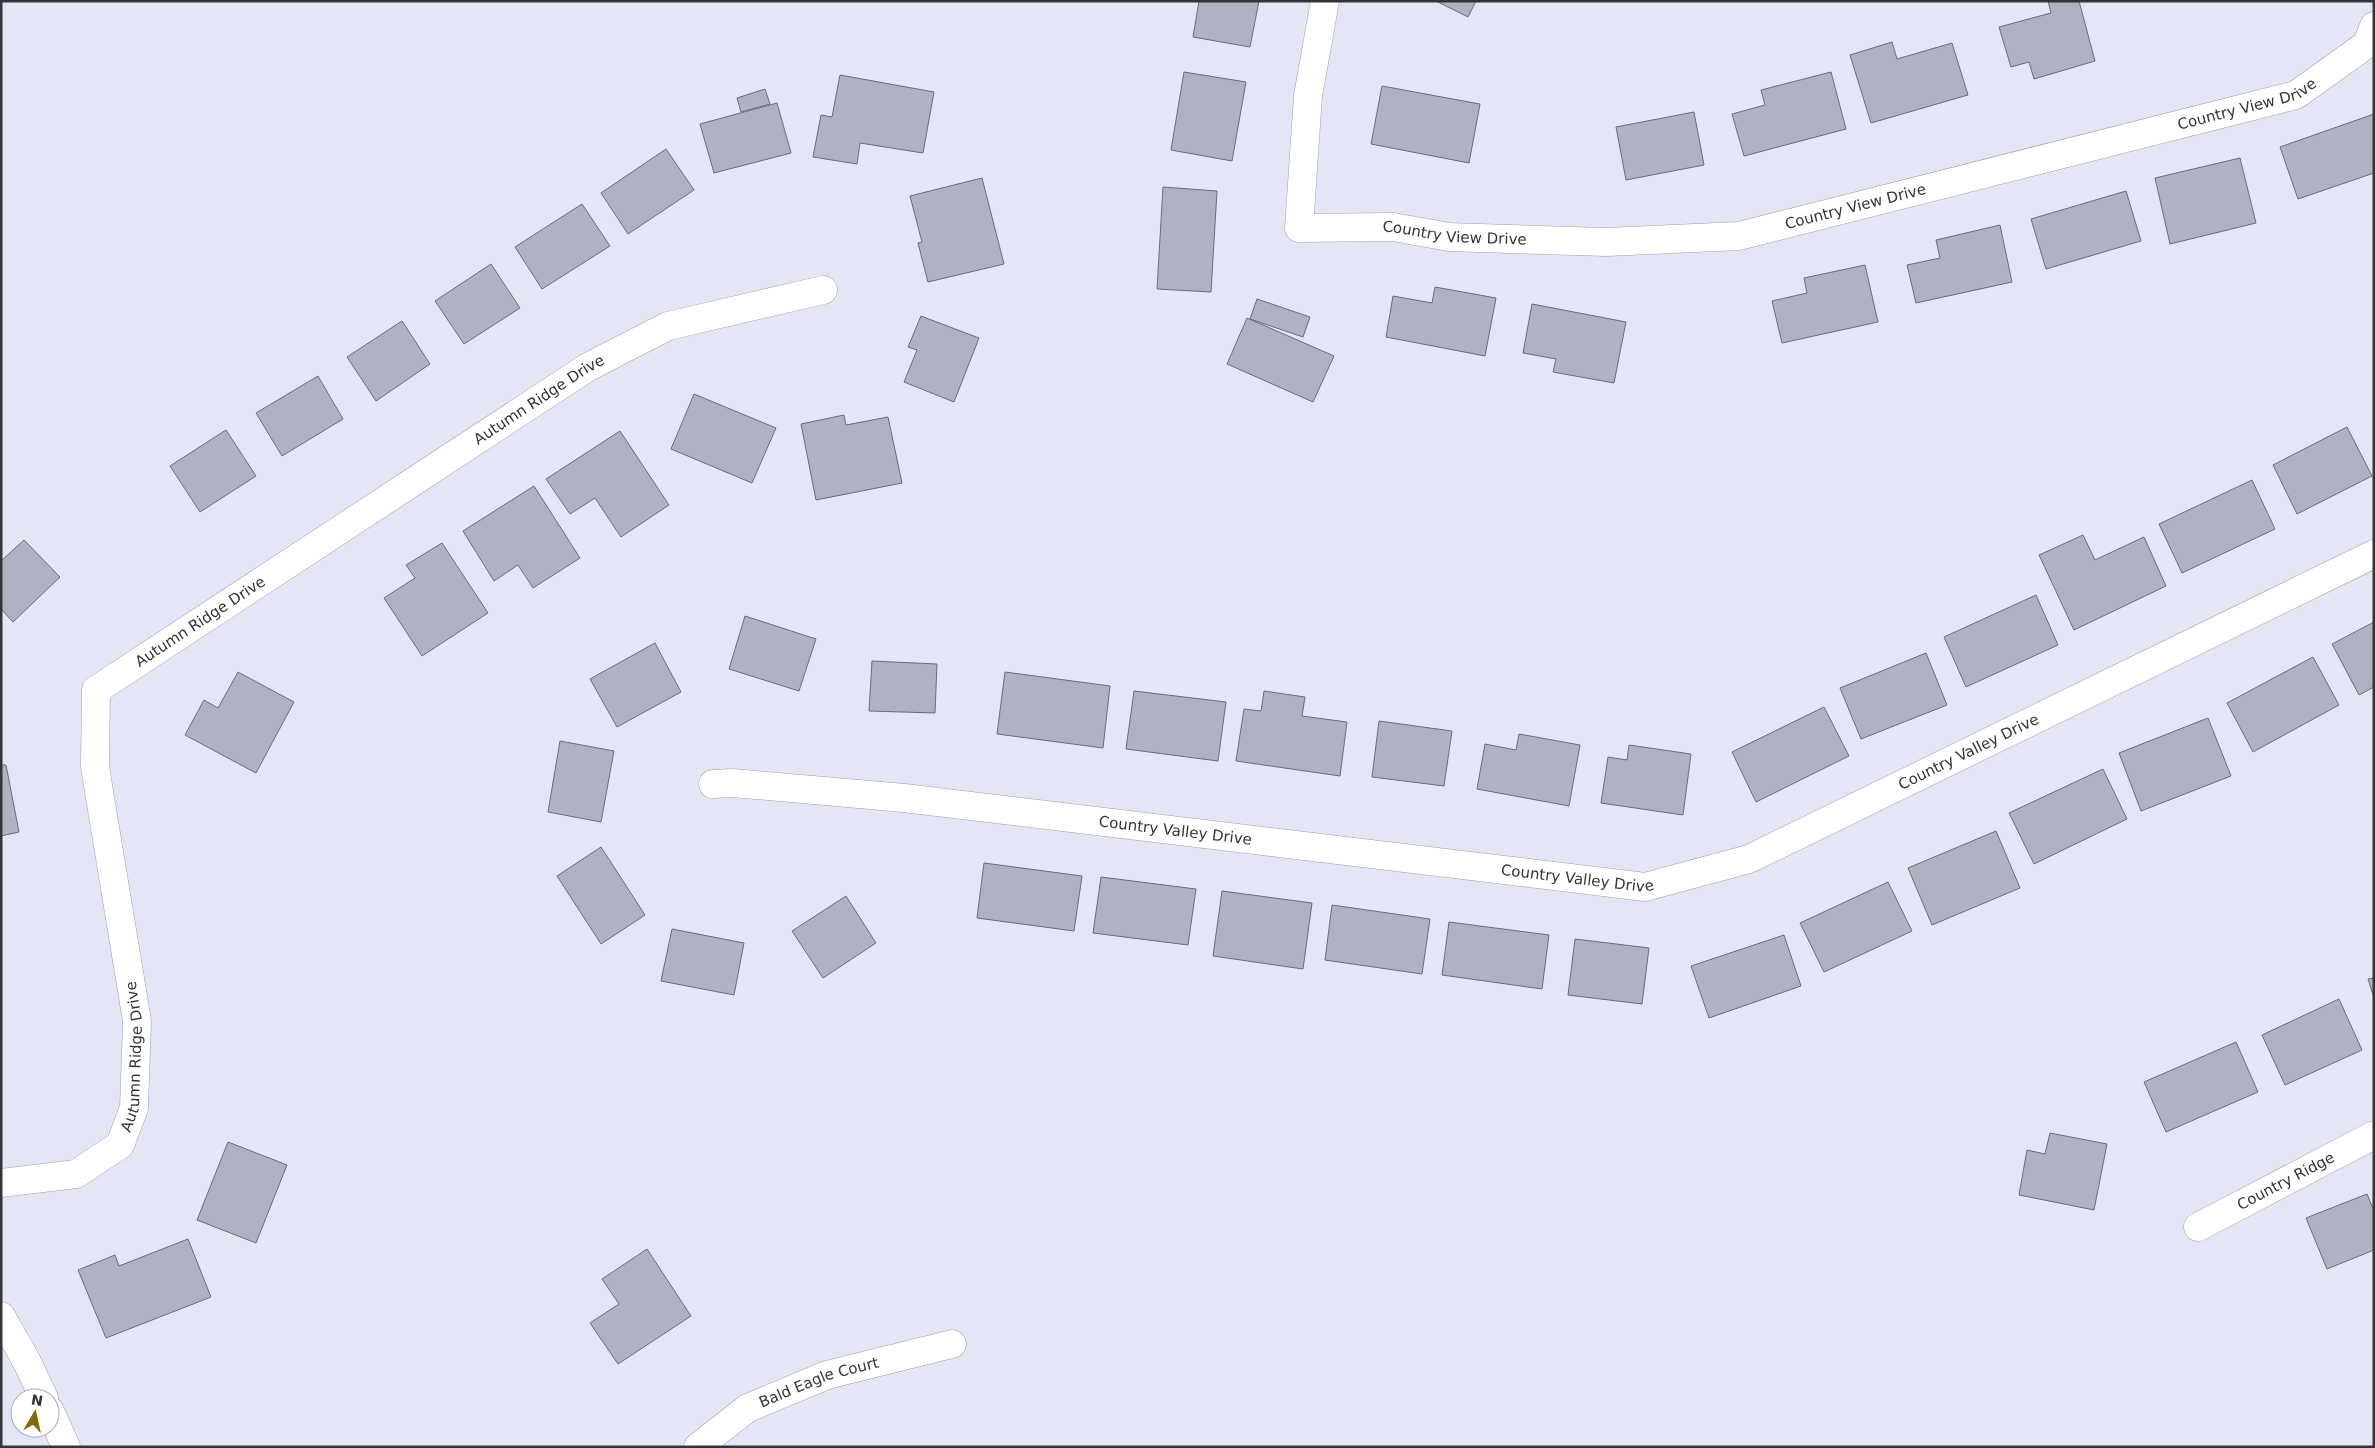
<svg xmlns="http://www.w3.org/2000/svg" width="2375" height="1448" viewBox="0 0 2375 1448" font-family="'DejaVu Sans',sans-serif">
<rect width="100%" height="100%" fill="#e4e6f5"/>
<g fill="#b1b2c1" stroke="#6b6c79">
<path d="M1199 1H1259L1250 47 1193 37Z"/>
<path d="M1436 1H1476L1468 17Z"/>
<path d="M2048 1H2079L2095 61 2034 79 2029 62 2011 67 1999 27 2051 13Z"/>
<path d="M1892 42 1897 59 1952 43 1968 95 1871 123 1850 55Z"/>
<path d="M1184 72 1246 82 1232 161 1171 150Z"/>
<path d="M1831 72 1846 129 1744 156 1732 114 1765 105 1761 90Z"/>
<path d="M840 75 934 92 923 153 860 143 857 164 813 157 821 115 832 117Z"/>
<path d="M1382 86 1480 104 1469 163 1371 144Z"/>
<path d="M765 89 770 104 741 112 737 98Z"/>
<path d="M777 103 791 153 714 173 700 124Z"/>
<path d="M1694 112 1704 165 1626 180 1616 127Z"/>
<path d="M2374 114V173L2298 199 2280 147Z"/>
<path d="M666 149 694 190 628 234 601 193Z"/>
<path d="M2240 158 2256 223 2170 244 2155 178Z"/>
<path d="M982 178 1004 264 928 282 918 243 922 242 910 196Z"/>
<path d="M1163 187 1217 191 1211 292 1157 289Z"/>
<path d="M2126 191 2141 241 2046 269 2031 219Z"/>
<path d="M582 204 610 246 542 289 515 247Z"/>
<path d="M2000 225 2012 282 1916 303 1907 265 1940 258 1936 240Z"/>
<path d="M491 264 520 308 464 344 435 301Z"/>
<path d="M1865 265 1878 322 1782 343 1772 301 1807 293 1804 278Z"/>
<path d="M1435 287 1496 298 1485 356 1386 337 1393 296 1432 303Z"/>
<path d="M1257 299 1310 317 1303 337 1250 319Z"/>
<path d="M1532 304 1626 322 1614 383 1553 372 1556 359 1523 353Z"/>
<path d="M921 316 979 338 954 402 904 382 917 350 908 347Z"/>
<path d="M1247 318 1334 356 1313 402 1227 364Z"/>
<path d="M402 321 430 364 376 401 347 357Z"/>
<path d="M318 376 343 419 282 456 256 413Z"/>
<path d="M694 394 776 428 752 483 671 449Z"/>
<path d="M844 415 846 425 888 417 902 483 816 500 801 424Z"/>
<path d="M2347 427 2372 476 2297 514 2273 465Z"/>
<path d="M226 430 256 476 200 512 170 466Z"/>
<path d="M620 431 669 505 621 537 595 498 570 514 546 479Z"/>
<path d="M2252 480 2275 529 2182 573 2159 524Z"/>
<path d="M534 486 580 558 533 588 518 565 494 581 463 531Z"/>
<path d="M2083 535 2095 560 2144 537 2166 586 2074 630 2039 555Z"/>
<path d="M24 540 60 577 13 622 1 609V561Z"/>
<path d="M442 543 488 613 422 656 384 598 415 578 406 565Z"/>
<path d="M2036 595 2058 645 1966 687 1944 637Z"/>
<path d="M745 616 816 639 799 691 729 669Z"/>
<path d="M2374 622V687L2359 695 2332 644Z"/>
<path d="M655 643 681 692 617 727 590 679Z"/>
<path d="M1926 653 1947 705 1861 739 1840 688Z"/>
<path d="M2313 657 2339 705 2253 752 2227 703Z"/>
<path d="M872 661 937 664 935 713 869 711Z"/>
<path d="M238 672 294 702 256 773 185 735 204 700 218 708Z"/>
<path d="M1005 672 1110 686 1103 748 997 734Z"/>
<path d="M1134 691 1226 702 1218 761 1126 749Z"/>
<path d="M1264 691 1305 697 1302 716 1347 722 1340 776 1236 761 1244 709 1261 711Z"/>
<path d="M1824 707 1849 756 1756 802 1732 752Z"/>
<path d="M2208 718 2231 776 2141 811 2119 753Z"/>
<path d="M1379 721 1452 731 1444 786 1372 777Z"/>
<path d="M1519 734 1580 745 1569 806 1477 789 1485 744 1516 750Z"/>
<path d="M560 741 614 751 601 822 548 812Z"/>
<path d="M1629 745 1691 754 1683 815 1601 803 1608 757 1627 760Z"/>
<path d="M1 765H6L19 832 1 836Z"/>
<path d="M2103 769 2127 819 2034 864 2009 813Z"/>
<path d="M1996 831 2020 888 1932 925 1908 868Z"/>
<path d="M601 847 645 915 601 944 557 876Z"/>
<path d="M984 863 1082 876 1074 931 977 918Z"/>
<path d="M1101 877 1196 889 1188 945 1093 933Z"/>
<path d="M1888 882 1912 931 1824 972 1800 923Z"/>
<path d="M1222 891 1312 903 1303 969 1213 956Z"/>
<path d="M846 896 876 943 823 978 792 931Z"/>
<path d="M1332 905 1430 919 1422 974 1325 960Z"/>
<path d="M1449 922 1549 935 1542 989 1442 975Z"/>
<path d="M672 929 744 943 734 995 661 981Z"/>
<path d="M1784 935 1801 986 1709 1018 1691 966Z"/>
<path d="M1575 939 1649 948 1642 1004 1568 995Z"/>
<path d="M2374 978V998L2368 979Z"/>
<path d="M2339 999 2362 1050 2285 1085 2262 1035Z"/>
<path d="M2236 1042 2258 1092 2166 1132 2144 1082Z"/>
<path d="M2050 1133 2107 1144 2094 1210 2019 1195 2027 1150 2045 1154Z"/>
<path d="M228 1142 287 1165 256 1243 197 1220Z"/>
<path d="M2367 1194 2374 1211V1250L2327 1269 2306 1218Z"/>
<path d="M188 1239 211 1297 106 1338 78 1270 115 1255 119 1266Z"/>
<path d="M647 1249 691 1316 618 1364 590 1323 619 1304 602 1279Z"/>
</g>
<g fill="none" stroke-linecap="round" stroke-linejoin="round">
<defs>
<g id="minor">
<path id="s1" d="M1325 1 1308 96 1299 228 1393 227 1449 237 1606 242 1739 236 2296 95 2367 44 2374 26"/>
<path id="s2" d="M713 784 733 783 904 798 1645 887 1749 859 2374 554"/>
<path id="s3" d="M1 1183 76 1174 120 1145 134 1108 137 1021 95 767 96 690 588 367 668 326 823 290"/>
<path id="s4" d="M2198 1227 2374 1135"/>
<path d="M1 1316 27 1362 44 1398"/>
<path d="M50 1411 66 1447"/>
<path id="s5" d="M698 1447 748 1408 827 1375 952 1344"/>
</g>
</defs>
<use href="#minor" stroke="#9ea0ae" stroke-width="29"/>
<use href="#minor" stroke="#fff" stroke-width="28"/>
</g>
<g text-anchor="middle" dominant-baseline="central" stroke-width="5" stroke-linejoin="round" paint-order="stroke">
<g font-size="15" fill="#33343a" stroke="#fff">
<text stroke="none"><textPath href="#s1" startOffset="1195">Country View Drive</textPath></text>
<text stroke="none"><textPath href="#s1" startOffset="790">Country View Drive</textPath></text>
<text stroke="none"><textPath href="#s1" startOffset="385">Country View Drive</textPath></text>
<text stroke="none"><textPath href="#s3" startOffset="1119">Autumn Ridge Drive</textPath></text>
<text stroke="none"><textPath href="#s3" startOffset="714">Autumn Ridge Drive</textPath></text>
<text stroke="none"><textPath href="#s2" startOffset="1290">Country Valley Drive</textPath></text>
<text stroke="none"><textPath href="#s2" startOffset="465">Country Valley Drive</textPath></text>
<text stroke="none"><textPath href="#s2" startOffset="870">Country Valley Drive</textPath></text>
<text stroke="none"><textPath href="#s3" startOffset="219">Autumn Ridge Drive</textPath></text>
<text stroke="none"><textPath href="#s4" startOffset="99">Country Ridge</textPath></text>
<text stroke="none"><textPath href="#s5" startOffset="139">Bald Eagle Court</textPath></text>
</g>
</g>
<rect width="2375" height="1448" fill="none" stroke="#33343a" stroke-width="5"/>
<g transform="translate(35 1413) rotate(9)"><circle r="24" fill="#ffffff" stroke="#adaeb0"/>
<path d="M0-4L9 19L0 12L-9 19Z" fill="#866904"/>
<text y="-8" font-size="14" font-weight="bold" text-anchor="middle" fill="#33343a">N</text>
</g>
</svg>
